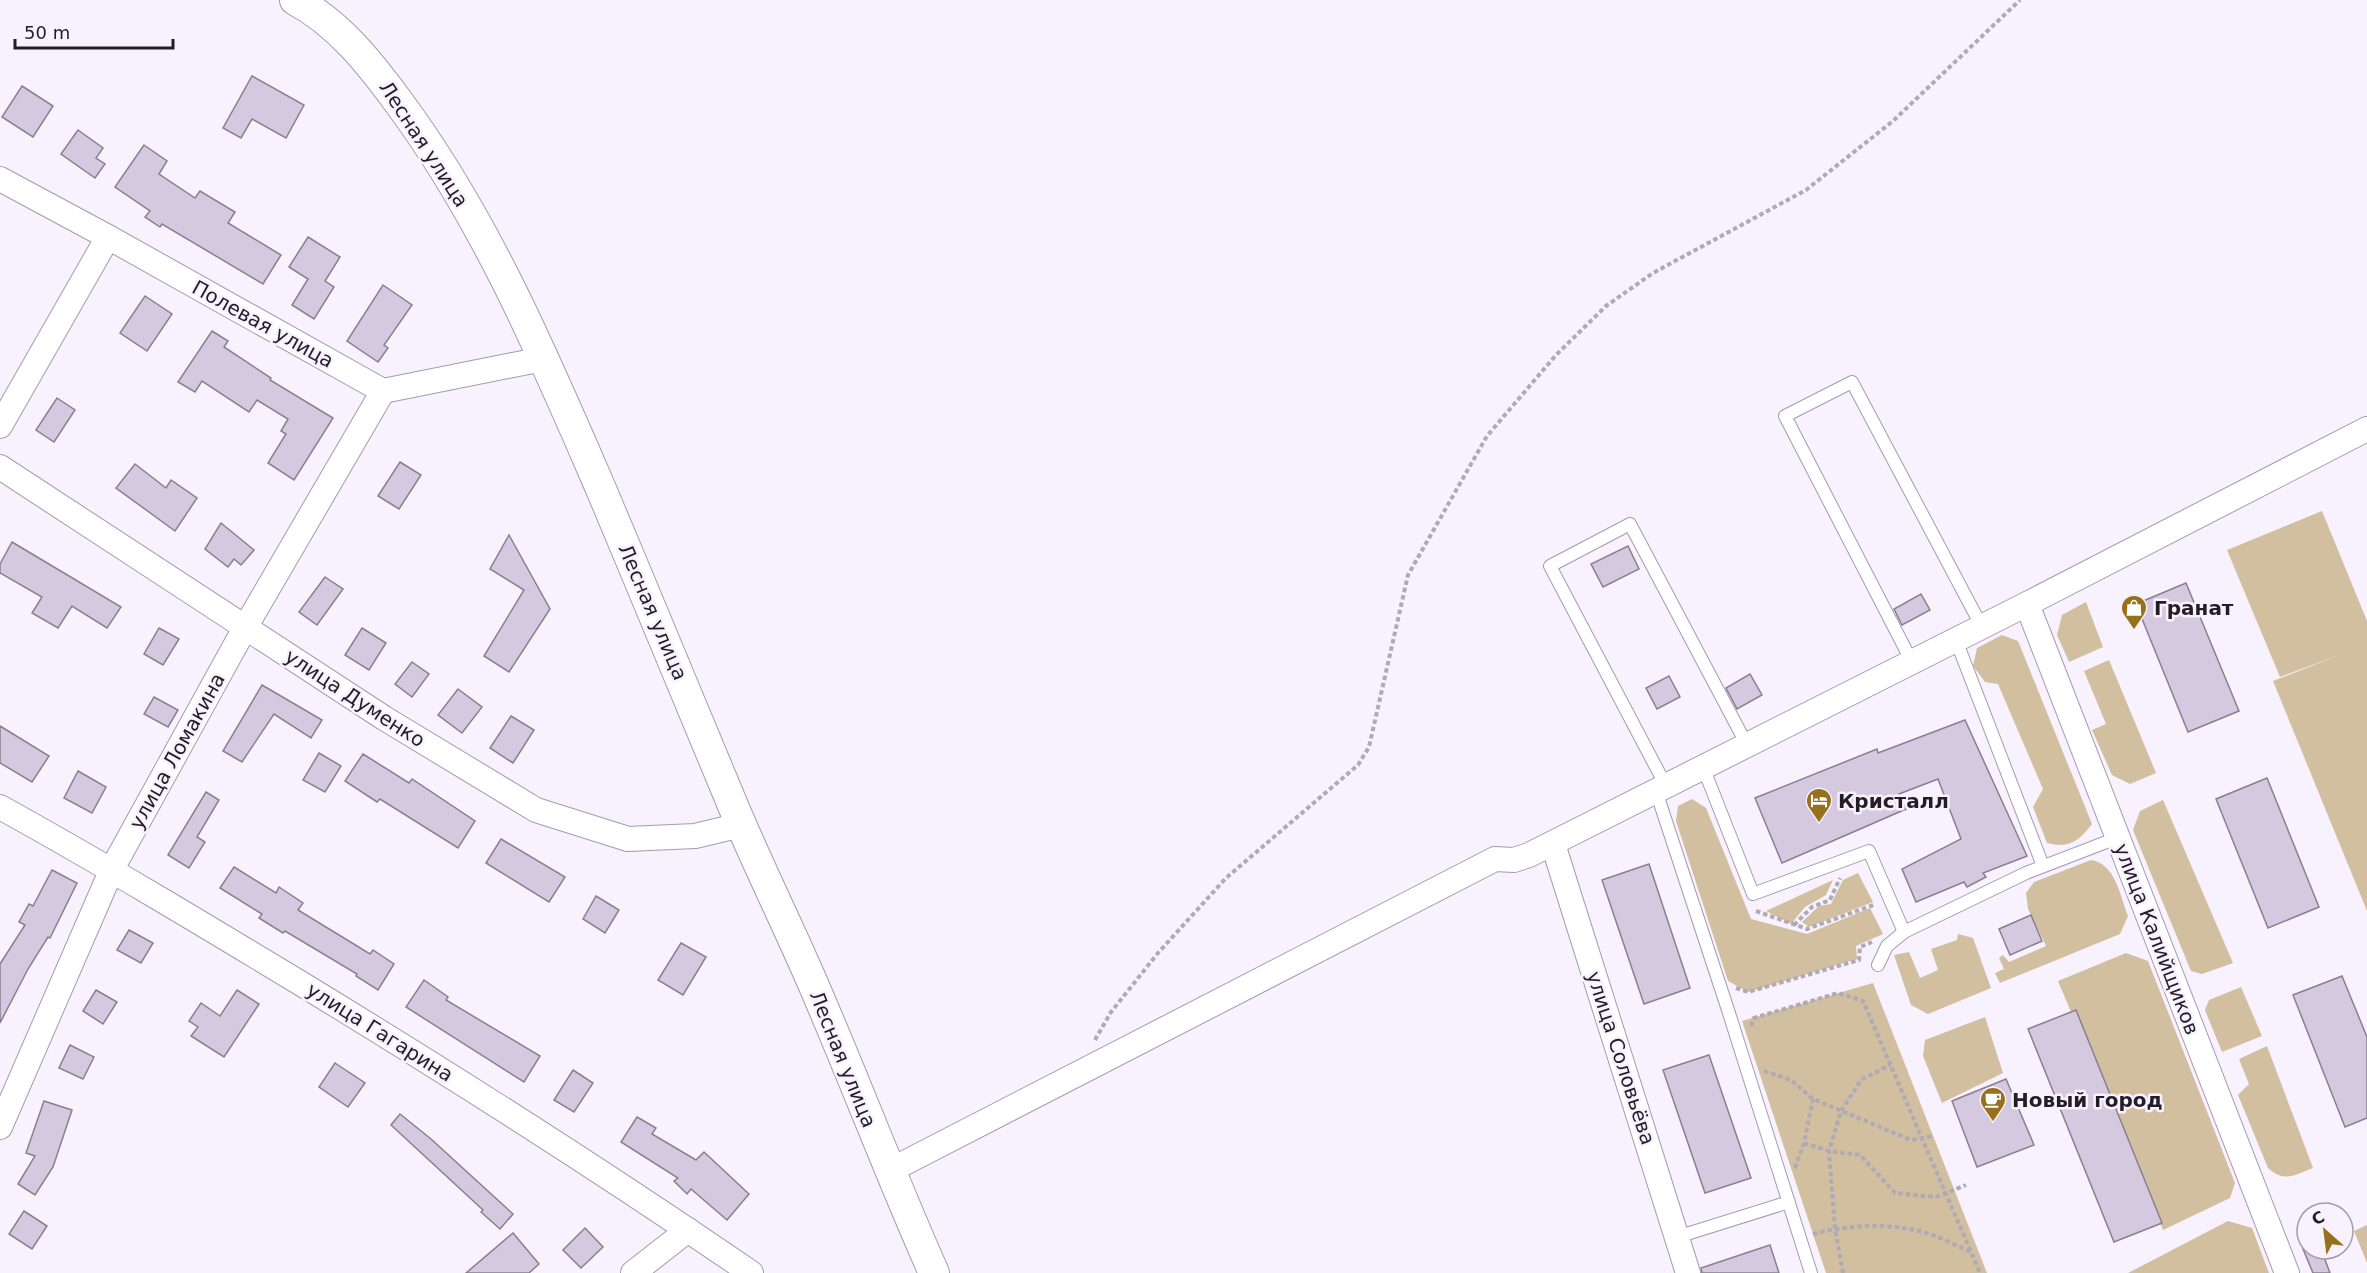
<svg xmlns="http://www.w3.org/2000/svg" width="2367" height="1273" viewBox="0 0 2367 1273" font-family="'DejaVu Sans',sans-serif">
<rect width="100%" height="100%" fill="#f8f1fe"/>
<g fill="#d1bfa0">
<path d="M2322 511 2367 621V911L2273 681 2342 654 2280 677 2227 550Z"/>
<path d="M2086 602 2103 647 2069 662 2057 635 2062 615Z"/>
<path d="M2002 635 2018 641 2092 824C2079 841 2069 849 2047 843L2033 807 2043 789 1998 684 1985 682 1973 666 1977 648Z"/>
<path d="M2109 660 2156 773 2130 784 2112 775 2092 730 2106 724 2084 671Z"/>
<path d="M1692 799 1706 808 1751 919 1807 934 1870 908 1883 934 1856 946 1857 959 1748 992 1728 981 1676 821 1678 806Z"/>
<path d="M2163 800 2233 963 2202 974 2191 971 2133 830 2140 811Z"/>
<path d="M2091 860C2116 864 2120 896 2128 916L2120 934 2000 983 1995 973 2004 969 1999 958 2003 955 2009 962 2046 946 2028 909 2026 893 2034 882Z"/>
<path d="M1858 873 1873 902 1809 927 1802 922 1819 906 1831 904 1843 880Z"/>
<path d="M1833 880 1826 895 1805 907 1791 924 1766 911Z"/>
<path d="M1958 934 1973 938 1991 988 1928 1014 1911 1005 1894 955 1909 952 1920 978 1938 970 1931 949 1957 940Z"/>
<path d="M2126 953 2148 961 2235 1183 2230 1198 2163 1230 2058 981Z"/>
<path d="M1873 983 1987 1273H1826L1742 1021Z"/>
<path d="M2241 987 2262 1036 2222 1052 2205 1010 2209 1000Z"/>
<path d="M1985 1017 2003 1073 1942 1103 1923 1056 1925 1040Z"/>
<path d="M2267 1046 2313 1168C2294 1175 2285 1183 2268 1168L2238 1095 2249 1084 2239 1059Z"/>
<path d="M2228 1221 2252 1228 2269 1273H2128Z"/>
<path d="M2367 1225V1263L2354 1231Z"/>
</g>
<g fill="#d5c9df" stroke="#897e92" stroke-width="1.5">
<path d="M252 76 304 105 286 138 252 119 241 138 223 128Z"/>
<path d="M22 86 53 106 33 137 2 117Z"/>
<path d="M78 130 103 148 96 158 105 164 95 178 61 154Z"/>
<path d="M144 145 167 161 159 174 195 198 200 191 235 212 228 223 281 255 263 284 162 224 160 227 145 217 150 211 115 187Z"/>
<path d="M308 237 340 257 325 281 334 287 314 319 292 305 308 279 289 267Z"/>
<path d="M383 285 412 305 384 345 388 348 378 362 347 341Z"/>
<path d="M145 296 172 314 147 351 120 333Z"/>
<path d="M212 331 228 341 224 347 271 378 270 380 333 418 294 480 268 463 286 434 281 431 288 419 257 400 249 412 202 381 195 392 178 382Z"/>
<path d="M57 398 75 410 54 442 36 430Z"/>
<path d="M400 462 421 475 399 509 378 496Z"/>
<path d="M135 464 166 488 171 480 197 498 175 531 116 488Z"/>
<path d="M221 523 254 550 241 565 234 559 228 567 205 549Z"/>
<path d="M509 535 550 609 509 672 484 656 524 590 490 569Z"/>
<path d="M12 542 121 607 107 628 72 606 58 628 32 613 42 597 0 573V564Z"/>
<path d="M1628 546 1639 569 1603 587 1591 564Z"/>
<path d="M325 577 343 589 317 625 299 612Z"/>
<path d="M2186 583 2239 711 2188 732 2136 604Z"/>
<path d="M1921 594 1930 610 1902 625 1894 609Z"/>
<path d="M159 628 179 639 163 665 144 654Z"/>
<path d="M362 628 386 643 369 670 345 655Z"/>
<path d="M412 662 429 674 412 697 395 684Z"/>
<path d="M1750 674 1762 695 1737 709 1726 688Z"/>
<path d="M1669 676 1680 697 1657 709 1646 688Z"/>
<path d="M262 685 322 720 311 738 274 714 242 762 223 751Z"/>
<path d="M458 689 482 707 462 733 438 715Z"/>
<path d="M154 697 178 710 168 727 144 714Z"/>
<path d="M511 716 534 730 513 763 490 748Z"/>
<path d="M1965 720 2027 856 1983 873 1986 877 1967 887 1964 882 1916 902 1902 869 1961 839 1938 779 1899 794 1906 809 1782 863 1755 798 1877 749 1878 753Z"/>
<path d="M0 726 49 756 32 782 0 763Z"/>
<path d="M319 753 341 766 325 792 303 780Z"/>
<path d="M363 754 409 783 412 779 475 821 458 848 380 799 377 802 345 781Z"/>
<path d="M78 771 106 787 92 813 64 798Z"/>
<path d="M2267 778 2319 907 2268 928 2216 799Z"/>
<path d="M206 792 219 800 197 837 205 842 189 868 168 855Z"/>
<path d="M501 839 565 877 549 902 486 863Z"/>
<path d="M1649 864 1690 988 1644 1004 1602 880Z"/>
<path d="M234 867 276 893 279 887 303 903 298 910 370 954 373 950 394 964 378 990 356 976 357 974 285 931 283 933 259 918 262 914 220 888Z"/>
<path d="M52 870 77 883 50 938 48 937 28 969 0 1023V964L25 925 19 922 29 904 33 906Z"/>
<path d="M596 896 619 910 605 933 583 919Z"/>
<path d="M2031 915 2042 941 2010 955 1999 929Z"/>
<path d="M129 930 153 943 141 963 117 950Z"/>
<path d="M681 943 706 957 683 995 658 980Z"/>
<path d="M2342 976 2367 1037V1118L2345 1127 2293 995Z"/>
<path d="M424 980 448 997 446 1000 540 1056 524 1082 406 1007Z"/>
<path d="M96 990 117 1002 103 1024 83 1011Z"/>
<path d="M237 990 259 1004 224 1057 191 1036 198 1027 189 1021 201 1003 220 1016Z"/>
<path d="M2076 1010 2162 1223 2114 1242 2028 1029Z"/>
<path d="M70 1045 94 1057 83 1079 59 1068Z"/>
<path d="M1709 1055 1751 1178 1705 1193 1663 1070Z"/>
<path d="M335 1063 365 1083 348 1107 319 1087Z"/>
<path d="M573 1070 593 1083 574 1112 554 1100Z"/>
<path d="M2006 1079 2034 1145 1977 1167 1952 1101Z"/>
<path d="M44 1101 72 1110 53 1167 35 1195 18 1184 35 1156 26 1153Z"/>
<path d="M400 1114 431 1139 513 1214 500 1229 481 1212 483 1210 391 1125Z"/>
<path d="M637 1117 656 1128 652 1134 696 1160 704 1152 749 1194 727 1220 691 1189 687 1194 674 1181 678 1178 621 1142Z"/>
<path d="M24 1211 47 1226 32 1249 9 1234Z"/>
<path d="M585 1228 603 1247 581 1268 563 1250Z"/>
<path d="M513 1233 539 1264 529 1273H466Z"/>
<path d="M1770 1245 1779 1273H1702L1701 1268Z"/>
<path d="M2303 1249H2321L2330 1273H2313Z"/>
</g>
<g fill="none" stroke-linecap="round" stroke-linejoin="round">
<defs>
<g id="service">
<path d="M1956 640 2043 866"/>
<path d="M1912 662 1785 416 1852 382 1982 627"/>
<path d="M1703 767 1753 894 1869 851 1904 932"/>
<path d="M1666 786 1550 566 1630 524 1747 745"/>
<path d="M1656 791 1728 1010 1811 1273"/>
<path d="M1878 965 1887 946 1904 932 2026 873 2117 838"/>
<path d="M1677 1237 1789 1202"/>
</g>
<g id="minor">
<path d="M0 179 108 237 383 391 543 359"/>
<path d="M0 426 108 237"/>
<path d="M0 467 384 718 536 810 628 839 695 836 741 825"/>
<path d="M2027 604 2287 1273"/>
<path d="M0 807C103 864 204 925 305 986 456 1078 605 1173 751 1273"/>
<path d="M1553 844 1688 1273"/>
<path d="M0 1127 112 869 246 626 383 391"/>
<path d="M889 1171 1495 859 1514 860 1529 855 2027 604 2367 429"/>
<path d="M633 1273 688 1230"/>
</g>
<path id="tertiary" d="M295 0C338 23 369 62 397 100 485 218 543 355 601 489 644 591 686 693 729 796 756 862 789 927 817 993 857 1086 893 1181 934 1273"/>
</defs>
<use href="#service" stroke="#a69aaf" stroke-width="14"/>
<use href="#minor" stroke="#a69aaf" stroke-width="26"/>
<use href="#tertiary" stroke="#a69aaf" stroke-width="32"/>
<g stroke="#b0aab5" stroke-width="4" stroke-dasharray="4.5 3" stroke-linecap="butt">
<path d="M1756 911 1807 929 1876 904"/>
<path d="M1794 925 1812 907 1830 900 1840 878"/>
<path d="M1736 988 1748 992 1859 960 1860 947 1872 942"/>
<path d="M1751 1026 1754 1018 1838 993 1863 1001 1980 1273"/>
<path d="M1095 1040 1111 1012 1158 953 1226 878 1358 765 1369 747 1408 575 1487 436 1556 355 1606 306 1653 273 1806 190 1893 121 2020 0"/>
<path d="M1764 1071 1791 1080 1813 1099 1911 1140 1933 1136"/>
<path d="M1804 1143 1829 1151 1860 1155 1895 1193 1936 1197 1966 1185"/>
<path d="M1795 1168 1804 1143 1813 1099"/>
<path d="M1813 1234C1848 1225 1884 1223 1919 1231 1937 1235 1955 1245 1971 1252"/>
<path d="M1843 1273 1835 1228 1829 1151 1841 1111 1861 1080 1890 1065"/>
</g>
<use href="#service" stroke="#fff" stroke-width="12"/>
<use href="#minor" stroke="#fff" stroke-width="24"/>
<use href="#tertiary" stroke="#fff" stroke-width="30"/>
</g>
<defs>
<symbol id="shop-pin" viewBox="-11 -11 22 30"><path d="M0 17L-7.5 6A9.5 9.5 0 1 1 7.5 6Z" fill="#97701b" stroke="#f8f1fe"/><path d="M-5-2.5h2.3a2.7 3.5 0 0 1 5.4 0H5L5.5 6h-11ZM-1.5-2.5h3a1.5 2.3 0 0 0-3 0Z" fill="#fff"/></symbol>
<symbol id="hotel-pin" viewBox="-11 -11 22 30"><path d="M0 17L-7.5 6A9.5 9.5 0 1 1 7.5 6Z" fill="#97701b" stroke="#f8f1fe"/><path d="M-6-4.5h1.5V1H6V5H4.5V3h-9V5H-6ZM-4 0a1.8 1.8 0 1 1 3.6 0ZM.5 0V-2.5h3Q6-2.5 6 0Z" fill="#fff"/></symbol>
<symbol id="cafe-pin" viewBox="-11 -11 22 30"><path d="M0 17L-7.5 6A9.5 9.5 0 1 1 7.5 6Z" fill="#97701b" stroke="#f8f1fe"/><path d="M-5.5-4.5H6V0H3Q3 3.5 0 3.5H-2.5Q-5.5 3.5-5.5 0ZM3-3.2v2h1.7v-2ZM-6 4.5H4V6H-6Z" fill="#fff"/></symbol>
</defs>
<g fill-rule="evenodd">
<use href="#shop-pin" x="2119" y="593" width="30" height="40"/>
<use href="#hotel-pin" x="1804" y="786" width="30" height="40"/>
<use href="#cafe-pin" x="1978" y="1085" width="30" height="40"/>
</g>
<g text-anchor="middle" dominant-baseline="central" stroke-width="5" stroke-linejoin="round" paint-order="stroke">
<g font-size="20" fill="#231e26" stroke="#f8f1fe">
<text transform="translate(424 144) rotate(57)">Лесная улица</text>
<text transform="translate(263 324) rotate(29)">Полевая улица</text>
<text transform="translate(653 612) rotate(67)">Лесная улица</text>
<text transform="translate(355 698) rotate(33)">улица Думенко</text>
<text transform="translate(177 751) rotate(-61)">улица Ломакина</text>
<text transform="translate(2157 939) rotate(69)">улица Калийщиков</text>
<text transform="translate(380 1032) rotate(32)">улица Гагарина</text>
<text transform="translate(1621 1058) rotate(72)">улица Соловьёва</text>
<text transform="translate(843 1059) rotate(68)">Лесная улица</text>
</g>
<g font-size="20" font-weight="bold" fill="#231e26" stroke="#f8f1fe" text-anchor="start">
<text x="2154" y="608">Гранат</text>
<text x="1838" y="801">Кристалл</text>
<text x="2012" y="1100">Новый город</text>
</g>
</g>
<g transform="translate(2325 1231) rotate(332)"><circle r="28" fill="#f8f1fe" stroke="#a39da8" stroke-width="1.5"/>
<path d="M0-4.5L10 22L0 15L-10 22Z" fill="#97701b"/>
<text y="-9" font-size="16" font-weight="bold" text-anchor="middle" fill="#231e26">С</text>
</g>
<path d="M15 39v9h158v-9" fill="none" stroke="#231e26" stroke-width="3"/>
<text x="24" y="39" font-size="18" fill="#231e26" stroke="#f8f1fe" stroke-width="4.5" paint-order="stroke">50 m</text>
</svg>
